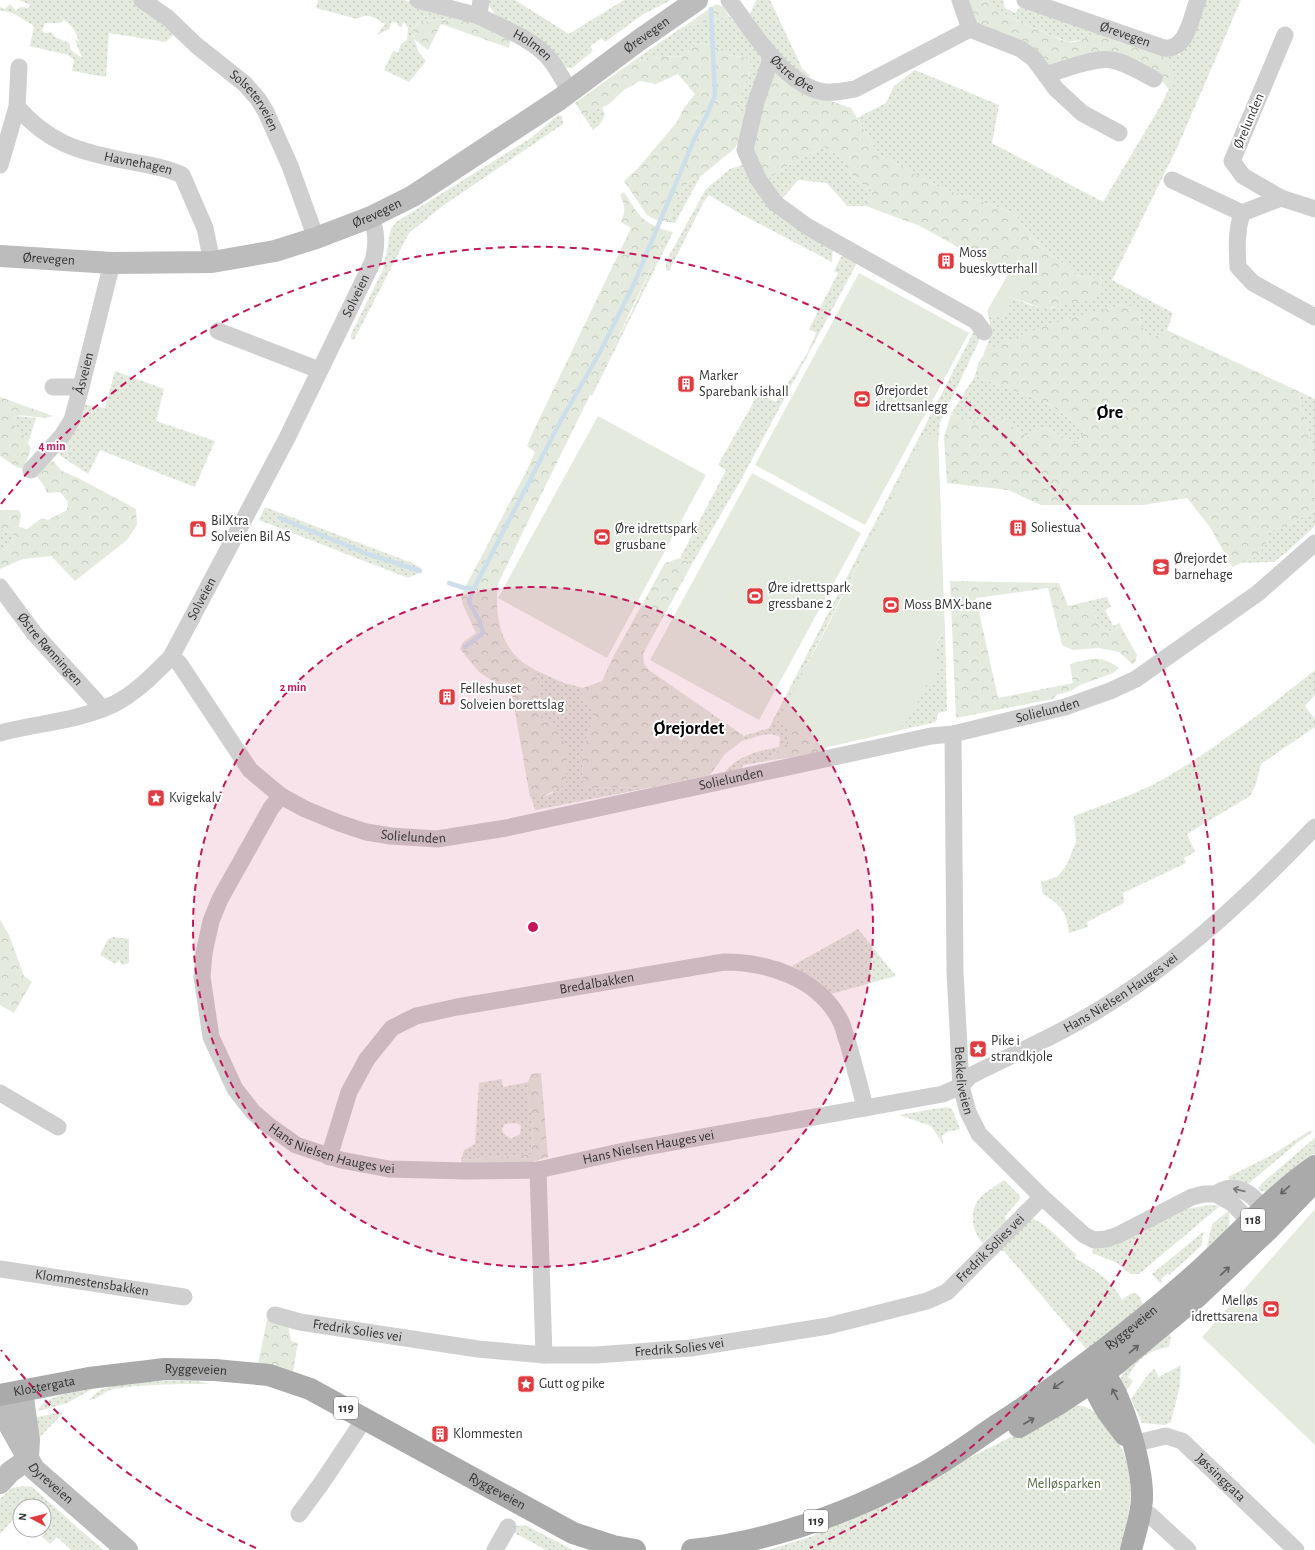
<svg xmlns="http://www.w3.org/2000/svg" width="1315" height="1550" viewBox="0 0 1315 1550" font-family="'Alegreya Sans',sans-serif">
<defs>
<pattern id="grass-dots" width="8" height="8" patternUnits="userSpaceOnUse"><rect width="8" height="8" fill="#e4ebde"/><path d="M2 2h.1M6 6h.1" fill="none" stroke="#c4cabf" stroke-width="1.8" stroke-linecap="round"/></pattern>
<pattern id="forest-crowns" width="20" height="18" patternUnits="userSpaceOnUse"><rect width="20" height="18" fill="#e4ebde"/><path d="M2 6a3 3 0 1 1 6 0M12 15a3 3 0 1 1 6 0" fill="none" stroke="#c4cabf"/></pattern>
</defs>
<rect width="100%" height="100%" fill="#fff"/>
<g fill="url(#grass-dots)" fill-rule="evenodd">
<path d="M19 0H136L177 31 166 42 109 33 106 77 72 71 74 60 68 55 30 46 34 26 13 13 0 10V7L5 9 10 4 16 11 20 7 28 8 31 5ZM64 20C72 25 76 32 79 41L75 40 82 58 71 50 69 43 55 37 51 32 45 33 42 31 45 23H60Z"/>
<path d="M318 0H404L462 18 451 21 441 19 417 23 412 33 418 51 426 61 409 82 384 70 393 51 398 52 401 44 407 40 408 28 404 22 401 27 398 26 397 23 392 22 389 29 377 35 385 24C374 18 368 12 357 19L316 8Z"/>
<path d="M487 0H515L569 34 624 0H671L642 15 605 42 602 38 590 46 593 51 572 68H567C559 60 551 51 541 45 522 32 494 23 487 0Z"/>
<path d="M756 0H770L802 68 811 77C786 73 764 33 750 14Z"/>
<path d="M987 0H1003L1005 8 1015 13 1022 5 1102 35 1088 39 1068 42 1026 25 996 10Z"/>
<path d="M1203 0H1241L1177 148 1112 280 1173 313 1167 330 1149 340 1141 325 1140 314 1121 304 1110 309 1098 311C1059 322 1018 333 983 355 991 337 993 330 987 311L1002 319 1013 298C1056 318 1062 307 1092 278L1075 275 1067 266 1039 246 1014 213 941 188 878 154 857 118 886 103 894 86 915 70 999 105 992 143 1103 202 1161 105 1174 78 1150 50 1166 55H1179L1187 44Z"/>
<path d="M729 16 764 57 745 115 736 109 752 65 747 58 729 55 713 45 698 43 683 56 647 58 625 67 681 28Z"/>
<path d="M602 107 605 115 600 124 593 130 583 115Z"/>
<path d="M558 115 562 116 563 124 444 205 409 233 354 340 351 339V334L383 270 391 229 396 222 531 138Z"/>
<path d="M824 147 839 156 856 180 873 191 866 206H847L827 183 798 180 782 199 766 180 791 164Z"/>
<path d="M743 165 833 248 832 262 737 212 709 195 703 203 669 271 666 270V263L670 254 706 189 730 169Z"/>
<path d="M700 177 675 223 668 222 677 199 688 182Z"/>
<path d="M668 231 673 232 592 396 589 394 632 311Z"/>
<path d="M842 255 858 261 742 478 692 564 680 558 726 470 718 465 758 394 776 402 808 352 816 333 809 329 838 273 834 271Z"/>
<path d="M975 329 978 333 979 341 940 423 938 443 941 513 893 497 806 666 930 657 943 632H945L947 711 938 713 936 722 827 747 794 730 788 746 772 754 773 760 743 765 741 770 725 772C738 755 760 751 779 747L780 737C770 730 753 738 742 741L744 736 769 728Z"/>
<path d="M115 371 164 389 156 421 215 441 195 487 100 450 88 474 58 454 81 404 105 408Z"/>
<path d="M975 376 1047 403 1085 429 1078 444 1043 427 1027 437 999 417 975 423 951 414Z"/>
<path d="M1298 391 1315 399V452L1313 451Z"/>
<path d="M17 416 36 418 28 443 23 434 16 432 14 417Z"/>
<path d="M265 507 412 563 421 568 419 573 408 578 259 520Z"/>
<path d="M1315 510V526L1288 551 1274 562 1241 563 1255 557 1268 532 1289 525Z"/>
<path d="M0 529 15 534 13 542 0 553Z"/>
<path d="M1107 597 1111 607 1105 610 1113 626 1120 623 1121 627 1107 632 1098 623 1089 601Z"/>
<path d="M1315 670V695L1305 706 1315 719V727L1261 764 1256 784 1250 796 1187 834 1195 852 1184 858 1186 863 1123 893 1124 903 1087 922 1088 927 1069 933C1066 912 1062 905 1043 894L1041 882 1057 877 1066 866 1076 842 1074 816C1105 804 1138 794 1167 777 1217 747 1269 707 1315 670Z"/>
<path d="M537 671 564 683 583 688 581 699 595 711 582 753 583 788 653 787 535 810 531 797H543L553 793 556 728 540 717Z"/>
<path d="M858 929 896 976 831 994 818 981 792 966Z"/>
<path d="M113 937 129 939V963L122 965 119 960 116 964 100 955 108 939Z"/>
<path d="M502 1079 503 1087 528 1082 527 1092 529 1106 534 1118 531 1154 461 1160 464 1150 475 1144 479 1083ZM515 1123 521 1125 520 1134 511 1139 503 1133 502 1129 505 1124Z"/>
<path d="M946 1107 952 1109 960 1129 947 1132 942 1136 943 1144 931 1126 899 1115Z"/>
<path d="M1309 1131H1314L1297 1143 1248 1184 1230 1181 1228 1177 1272 1155Z"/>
<path d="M1315 1138V1153L1287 1179 1269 1192 1260 1191 1258 1188 1263 1182Z"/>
<path d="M1004 1180 1020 1196V1199L1005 1216 1006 1221 983 1243C973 1234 969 1214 977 1202 982 1193 996 1186 1004 1180Z"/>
<path d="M1209 1205 1220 1206 1139 1274H1131L1115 1262 1092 1253 1093 1248 1123 1241 1187 1209Z"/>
<path d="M1227 1212H1229C1232 1234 1221 1238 1206 1251L1212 1224Z"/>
<path d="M1027 1218C1042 1217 1064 1245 1076 1254L1075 1258C1095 1270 1111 1279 1122 1300L1130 1294 1136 1293 1141 1298V1302L1144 1304 1089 1352 1004 1251 996 1250Z"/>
<path d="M1204 1231 1201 1246 1169 1275 1168 1273 1161 1279 1162 1281 1160 1283 1152 1274Z"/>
<path d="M1167 1331 1171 1336 1169 1347C1151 1349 1136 1359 1128 1377L1133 1381 1123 1396C1122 1391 1119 1383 1121 1378 1127 1358 1151 1344 1167 1331Z"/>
<path d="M1181 1365 1180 1385 1171 1422 1165 1425 1142 1423 1131 1399 1147 1376 1154 1369 1159 1377Z"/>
<path d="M196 1381 210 1384C181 1384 142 1384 114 1389 105 1390 97 1400 89 1400 93 1396 98 1391 103 1389 124 1380 173 1381 196 1381Z"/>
<path d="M88 1388H94L67 1403 38 1411C42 1397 75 1392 88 1388Z"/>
<path d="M1073 1406C1087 1404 1096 1412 1104 1422 1140 1465 1133 1499 1121 1550H768L813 1536 821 1529 896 1499 969 1458Z"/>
<path d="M62 1412V1414L39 1438 36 1421 37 1417Z"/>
<path d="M24 1486 32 1487 103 1550H71L57 1537 50 1544 42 1537 45 1533 42 1530H44V1506H20V1518L17 1515 0 1534V1499L12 1488Z"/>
<path d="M523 1525 529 1527 573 1550H546L511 1531 513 1527Z"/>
</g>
<g fill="url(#forest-crowns)">
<path d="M965 0H987C1004 17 1028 26 1050 35 1056 37 1062 41 1068 42 1079 44 1094 33 1103 35 1121 38 1178 55 1174 79 1173 82 1171 87 1169 90L1156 73 1124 60 1046 67 976 24Z"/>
<path d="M716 4 724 7 729 16 682 28Z"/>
<path d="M462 18 511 37 509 48 441 24 428 50 415 40 412 33 417 23 441 19 451 21Z"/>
<path d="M698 43 713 45 729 55 747 58 752 65 736 109 745 115 740 139 735 148 700 177 688 182 677 199 668 222 654 219 647 215 624 181 639 167 677 122 684 108 695 94 678 74 656 84 640 81 624 90 608 105 583 115 575 103 625 67 647 58 683 56Z"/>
<path d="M777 73 816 96 851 108 878 154 941 188 1014 213 1039 246 1067 266 1075 275 1092 278 1102 277V288L1094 299 1044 309 1013 298 1028 271 1014 264 990 265 920 226 866 206 873 191 856 180 839 156 824 147 791 164 766 180 755 159 752 137 772 74Z"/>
<path d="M624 192C640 216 639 221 668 231 614 350 554 466 498 584 495 610 498 640 519 659 524 664 531 667 537 671L540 717 556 728 567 748 566 784 542 797H530L510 683 497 684 479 672 460 649 462 643 476 633 463 605 461 595 526 472 535 452 527 446 531 436 631 228 621 222C626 211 625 205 620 195Z"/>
<path d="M1121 304 1131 306 1140 314 1141 325 1149 340 1167 330 1298 391 1313 451 1315 452V510L1289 525 1268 532 1265 547 1255 557 1232 567 1210 527 1187 498 1143 505H1041L1008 490 947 483 944 437 951 414 975 423 999 417 1027 437 1043 427 1078 444 1085 429 1047 403 975 376C977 369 978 361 983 356 995 339 1075 317 1098 310L1110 309Z"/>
<path d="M0 397 53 416C40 421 24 412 14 417L16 431 23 434 31 448 24 469C14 468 9 461 0 456Z"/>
<path d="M50 458 62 471 80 479 136 509 137 525 127 540 75 581 51 556 23 559 0 569V553L13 542 15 534 0 529V510H19L21 515 19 527 27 529 42 518 48 520 67 510 68 502 60 492 47 493 45 487 35 474Z"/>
<path d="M680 558 692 564 643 654 644 664 649 670 744 736 742 741 725 754 710 775 653 787 583 788 582 753 595 711 581 699 583 688 602 681 613 657 665 563Z"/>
<path d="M950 581 1059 583 1068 606 1089 601 1098 623 1107 632 1121 627 1137 655 1135 663 1132 664 1119 652 1099 648 1073 650 1062 645 1048 588 976 598 998 698 1073 683 1070 664C1091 659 1099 654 1119 668L1113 673 1080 685 1071 691 1056 695 1053 699 956 718Z"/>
<path d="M794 730 827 747 821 753 773 760 772 754 787 746V733Z"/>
<path d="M0 920 9 935 24 976 32 982 14 1013 0 1005Z"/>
<path d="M541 1073 548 1157 532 1162 461 1163V1160L531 1154 534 1118 529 1106 527 1092 528 1082 531 1074Z"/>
<path d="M267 1320 281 1321 288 1325 291 1341 298 1343 293 1372 258 1364Z"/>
</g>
<g fill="#e4ebde">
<path d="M1014 264 1028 271 1002 319 987 311Z"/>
<path d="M859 273 969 333 865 525 755 465Z"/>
<path d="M598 416 706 475 607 658 498 598Z"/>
<path d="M925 432 935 436 938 443 945 632H943L937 642 936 664 940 666 933 684 928 682 911 716 898 731 827 747 777 721 827 627Z"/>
<path d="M752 473 861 533 759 720 650 660Z"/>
<path d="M1315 1209V1445L1202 1337Z"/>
</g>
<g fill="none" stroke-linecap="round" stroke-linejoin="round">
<g stroke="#cedfec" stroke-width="4.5">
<path d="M280 518 365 553 420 571"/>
<path d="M449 583 464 588H474"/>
<path d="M465 647 481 635 483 632 479 620 469 602 472 592 559 424 599 354 633 286 696 135 707 115 715 95 711 9"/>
</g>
<g stroke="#cfcfcf" stroke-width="17">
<path id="s1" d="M142 0 168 18 196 45 245 84 258 99 266 112 290 166 316 238"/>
<path d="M418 0 479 16"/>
<path id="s2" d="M481 0 479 16C500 27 530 38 546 55 556 65 562 79 570 91"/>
<path id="s3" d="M729 0C752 30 781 80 819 91 830 94 844 91 855 89L970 29 1021 49 1034 59 1056 89 1082 113 1119 133"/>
<path d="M960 0 970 29"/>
<path id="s4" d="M1025 0 1164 48C1187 51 1191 17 1198 0"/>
<path d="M1285 35 1232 161 1243 176 1281 198 1315 209"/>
<path d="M772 56 756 102 745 150 758 179 775 203 808 227 976 321 984 332"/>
<path d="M1046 75C1062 70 1095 57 1111 60 1126 62 1140 72 1154 79"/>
<path id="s5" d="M17 107C48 142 76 151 122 160 142 164 163 166 182 175L205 228 212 262"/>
<path d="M0 165 17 107 19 67"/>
<path d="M1172 180 1242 213 1281 198"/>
<path d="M1242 213C1236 232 1237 248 1238 267L1253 283 1315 317"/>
<path d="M218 331 319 370"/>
<path d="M53 387H81"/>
<path id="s6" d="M31 470 62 436 72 420 81 387 112 263"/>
<path id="s7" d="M0 587 34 633 103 709"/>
<path id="s8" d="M171 657 179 663 250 770 281 796 305 809 339 823 366 832 391 836 437 839 506 828 931 736 953 734 1065 707 1110 691 1136 679 1258 593 1315 543"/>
<path id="s9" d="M0 733C38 723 78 721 114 704 136 693 154 674 171 657L287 438 373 261C377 245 377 233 371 217"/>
<path id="s10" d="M953 734 955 972 961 1086 968 1112 979 1134 1042 1197 1084 1235 1094 1240 1106 1239 1118 1235 1192 1197 1204 1194H1216L1232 1203 1250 1222 1262 1226"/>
<path id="s11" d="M281 796 271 808 220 899 211 921 204 953 202 977 211 1037 235 1089 253 1112 268 1125 296 1145 341 1160 389 1169 465 1171 538 1170 624 1151 943 1094 961 1086 970 1076C1005 1058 1042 1042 1076 1023 1167 973 1243 902 1315 827"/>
<path d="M0 1093 58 1127"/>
<path id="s12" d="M329 1157 349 1092 367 1059 392 1028 416 1016 457 1007 724 962C768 962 818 978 840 1020 844 1027 845 1036 848 1043 854 1065 860 1086 865 1108"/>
<path d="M538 1170 544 1355"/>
<path d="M1216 1194C1236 1178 1261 1198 1267 1219"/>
<path id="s13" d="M0 1269 184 1297"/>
<path id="s14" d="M275 1315 300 1322 478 1349 544 1355H596L691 1348 828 1326 927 1301 947 1292 1042 1197"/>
<path id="s15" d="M1132 1444 1166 1436 1182 1441 1296 1550"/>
<path d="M1141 1512 1150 1515 1188 1550"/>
<path d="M299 1514 323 1481 365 1418"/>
<path d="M495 1550 508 1527"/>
</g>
<g stroke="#bcbcbc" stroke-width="22">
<path id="s16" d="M0 256 112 263 212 262 275 251 316 238 371 217 413 196 560 99 638 41 697 0"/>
<path d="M22 1391 29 1440 28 1457"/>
<path id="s17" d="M0 1397 7 1421 34 1469 127 1550"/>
<path d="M0 1483 10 1472 27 1460"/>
</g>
<g stroke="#aaa" stroke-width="22">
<path d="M1093 1365C1097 1368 1102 1371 1105 1375 1124 1400 1143 1468 1142 1499 1141 1517 1135 1533 1131 1550"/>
<path d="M1090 1368C1094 1396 1108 1414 1125 1435"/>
<path id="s18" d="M0 1395 89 1378 165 1369 215 1370 269 1375 310 1389 573 1533 613 1546 635 1550"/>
<path d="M1019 1427 1057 1405 1104 1374 1197 1297 1270 1228 1315 1181"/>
<path id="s19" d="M692 1550C771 1541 849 1513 918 1476 947 1461 973 1441 1000 1423 1068 1379 1132 1330 1193 1276 1234 1240 1270 1197 1315 1166"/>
</g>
</g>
<defs><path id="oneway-shaft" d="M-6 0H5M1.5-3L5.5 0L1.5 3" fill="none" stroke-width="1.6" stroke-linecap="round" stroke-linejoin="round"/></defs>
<use stroke="#797979" href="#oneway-shaft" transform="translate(1239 1190) rotate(-167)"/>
<g stroke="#626262">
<use href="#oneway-shaft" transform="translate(1285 1190) rotate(138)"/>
<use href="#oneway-shaft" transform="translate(1225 1271) rotate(-43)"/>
<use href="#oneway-shaft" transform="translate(1134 1349) rotate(-40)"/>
<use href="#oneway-shaft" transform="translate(1058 1385) rotate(145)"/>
<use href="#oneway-shaft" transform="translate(1115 1394) rotate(-118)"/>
<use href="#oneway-shaft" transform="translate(1029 1421) rotate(-30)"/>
</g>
<circle cx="533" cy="927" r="340" fill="#c2185b" fill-opacity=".12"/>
<g fill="none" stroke="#c2185b" stroke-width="2" stroke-dasharray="7 5">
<circle cx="533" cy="927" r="340"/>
<path d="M256 1548A680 680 0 0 1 1 1350M1 504A680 680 0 1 1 810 1548"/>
</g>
<defs>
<symbol id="building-square" viewBox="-11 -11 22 22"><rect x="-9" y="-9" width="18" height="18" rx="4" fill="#e03c40" stroke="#fff"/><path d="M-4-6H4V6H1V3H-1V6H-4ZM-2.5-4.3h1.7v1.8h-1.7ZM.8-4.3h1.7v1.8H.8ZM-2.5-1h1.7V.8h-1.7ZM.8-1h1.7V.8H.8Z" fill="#fff"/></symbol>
<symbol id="stadium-square" viewBox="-11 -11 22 22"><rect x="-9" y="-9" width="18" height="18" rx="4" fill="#e03c40" stroke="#fff"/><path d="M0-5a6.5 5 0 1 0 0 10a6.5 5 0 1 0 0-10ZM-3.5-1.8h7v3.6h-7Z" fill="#fff"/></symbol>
<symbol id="shop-square" viewBox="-11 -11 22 22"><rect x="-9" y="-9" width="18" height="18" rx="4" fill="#e03c40" stroke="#fff"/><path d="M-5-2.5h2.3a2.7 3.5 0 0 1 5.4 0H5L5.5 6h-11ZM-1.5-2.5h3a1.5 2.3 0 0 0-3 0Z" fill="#fff"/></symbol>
<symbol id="school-square" viewBox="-11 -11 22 22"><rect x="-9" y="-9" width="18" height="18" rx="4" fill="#e03c40" stroke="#fff"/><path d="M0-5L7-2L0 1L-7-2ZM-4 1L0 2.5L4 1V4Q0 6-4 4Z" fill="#fff"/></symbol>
<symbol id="sight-square" viewBox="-11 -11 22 22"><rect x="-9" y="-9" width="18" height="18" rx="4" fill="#e03c40" stroke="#fff"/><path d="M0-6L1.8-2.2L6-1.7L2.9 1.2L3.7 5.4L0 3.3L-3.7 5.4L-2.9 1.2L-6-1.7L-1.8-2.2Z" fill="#fff"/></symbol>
</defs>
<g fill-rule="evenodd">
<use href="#building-square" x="936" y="251" width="20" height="20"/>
<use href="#building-square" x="676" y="374" width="20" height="20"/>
<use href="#stadium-square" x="852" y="389" width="20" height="20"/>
<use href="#building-square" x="1008" y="518" width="20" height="20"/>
<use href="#shop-square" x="188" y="519" width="20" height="20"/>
<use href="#stadium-square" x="592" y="527" width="20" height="20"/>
<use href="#school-square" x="1151" y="557" width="20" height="20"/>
<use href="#stadium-square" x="745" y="586" width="20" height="20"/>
<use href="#stadium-square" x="881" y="595" width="20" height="20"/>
<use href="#building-square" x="437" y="687" width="20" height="20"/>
<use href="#sight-square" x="146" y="788" width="20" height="20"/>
<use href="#sight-square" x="968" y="1039" width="20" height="20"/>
<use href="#stadium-square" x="1261" y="1299" width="20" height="20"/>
<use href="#sight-square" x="516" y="1374" width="20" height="20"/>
<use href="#building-square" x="430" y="1424" width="20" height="20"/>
</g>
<g text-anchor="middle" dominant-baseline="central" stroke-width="4" stroke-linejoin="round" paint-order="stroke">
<g fill="#fff" stroke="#707070" stroke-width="1">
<rect x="1241" y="1209" width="24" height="22" rx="3"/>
<rect x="334" y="1397" width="24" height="22" rx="3"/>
<rect x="804" y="1510" width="24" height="22" rx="3"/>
</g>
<g font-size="13" font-weight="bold" fill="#323232">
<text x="1253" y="1220">118</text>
<text x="346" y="1408">119</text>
<text x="816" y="1521">119</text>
</g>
<g font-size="14" fill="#323232" stroke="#fff">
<text stroke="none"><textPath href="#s16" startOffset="709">Ørevegen</textPath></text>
<text stroke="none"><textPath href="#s4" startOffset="106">Ørevegen</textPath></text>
<text stroke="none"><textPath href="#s2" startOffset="77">Holmen</textPath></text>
<text stroke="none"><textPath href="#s3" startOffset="98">Østre Øre</textPath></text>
<text stroke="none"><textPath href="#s1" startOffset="152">Solseterveien</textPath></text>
<text transform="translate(1249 121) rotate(-67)">Ørelunden</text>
<text stroke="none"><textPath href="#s5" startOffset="137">Havnehagen</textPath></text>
<text stroke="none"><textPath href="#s16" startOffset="385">Ørevegen</textPath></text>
<text stroke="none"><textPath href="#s16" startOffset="49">Ørevegen</textPath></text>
<text stroke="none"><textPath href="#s9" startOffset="598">Solveien</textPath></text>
<text stroke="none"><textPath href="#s6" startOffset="113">Åsveien</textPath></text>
<text stroke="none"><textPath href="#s9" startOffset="258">Solveien</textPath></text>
<text stroke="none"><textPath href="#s7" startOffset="80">Østre Rønningen</textPath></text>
<text stroke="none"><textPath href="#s8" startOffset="967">Solielunden</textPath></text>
<text stroke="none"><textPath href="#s8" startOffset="643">Solielunden</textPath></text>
<text stroke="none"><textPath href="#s8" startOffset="319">Solielunden</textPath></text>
<text stroke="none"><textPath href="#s12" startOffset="356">Bredalbakken</textPath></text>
<text stroke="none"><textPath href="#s11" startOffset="1265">Hans Nielsen Hauges vei</textPath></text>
<text stroke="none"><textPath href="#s10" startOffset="347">Bekkeliveien</textPath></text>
<text stroke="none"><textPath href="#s11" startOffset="437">Hans Nielsen Hauges vei</textPath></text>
<text stroke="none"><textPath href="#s11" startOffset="760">Hans Nielsen Hauges vei</textPath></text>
<text stroke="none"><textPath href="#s14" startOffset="744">Fredrik Solies vei</textPath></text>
<text stroke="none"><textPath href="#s13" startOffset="93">Klommestensbakken</textPath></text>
<text stroke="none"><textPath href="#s19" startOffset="499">Ryggeveien</textPath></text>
<text stroke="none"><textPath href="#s14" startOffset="84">Fredrik Solies vei</textPath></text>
<text stroke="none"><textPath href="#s14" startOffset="408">Fredrik Solies vei</textPath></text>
<text stroke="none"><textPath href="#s18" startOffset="198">Ryggeveien</textPath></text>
<text stroke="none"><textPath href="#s18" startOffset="45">Klostergata</textPath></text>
<text stroke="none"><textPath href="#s15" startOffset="105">Jøssinggata</textPath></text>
<text stroke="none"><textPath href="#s17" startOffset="102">Dyreveien</textPath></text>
<text stroke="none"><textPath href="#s18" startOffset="528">Ryggeveien</textPath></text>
</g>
<g font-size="14" fill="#323232" stroke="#fff" text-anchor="start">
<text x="959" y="253">Moss<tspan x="959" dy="16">bueskytterhall</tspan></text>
<text x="699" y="376">Marker<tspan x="699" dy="16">Sparebank ishall</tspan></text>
<text x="875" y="391">Ørejordet<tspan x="875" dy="16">idrettsanlegg</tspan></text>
<text x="211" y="521">BilXtra<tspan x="211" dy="16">Solveien Bil AS</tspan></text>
<text x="1031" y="528">Soliestua</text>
<text x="615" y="529">Øre idrettspark<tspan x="615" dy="16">grusbane</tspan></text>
<text x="1174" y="559">Ørejordet<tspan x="1174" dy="16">barnehage</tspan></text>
<text x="768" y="588">Øre idrettspark<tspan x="768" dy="16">gressbane 2</tspan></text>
<text x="904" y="605">Moss BMX-bane</text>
<text x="460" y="689">Felleshuset<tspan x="460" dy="16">Solveien borettslag</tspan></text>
<text x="169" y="798">Kvigekalv</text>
<text x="991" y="1041">Pike i<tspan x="991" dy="16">strandkjole</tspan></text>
<text x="1258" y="1301" text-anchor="end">Melløs<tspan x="1258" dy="16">idrettsarena</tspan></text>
<text x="539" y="1384">Gutt og pike</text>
<text x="453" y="1434">Klommesten</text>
</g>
<g font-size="14" fill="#536d40" stroke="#fff">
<text x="1064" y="1484">Melløsparken</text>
</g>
<g font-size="18" font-weight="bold" fill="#000" stroke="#fff">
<text x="1110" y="413">Øre</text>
<text x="689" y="729">Ørejordet</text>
</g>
</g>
<circle cx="533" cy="927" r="6" fill="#c2185b" stroke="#fff" stroke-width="2"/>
<g font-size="12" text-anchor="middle" font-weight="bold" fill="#c2185b" stroke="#fff" stroke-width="4" stroke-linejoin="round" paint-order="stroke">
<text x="52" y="450">4 min</text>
<text x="293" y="691">2 min</text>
</g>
<g transform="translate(32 1518) rotate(277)"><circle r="19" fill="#ffffff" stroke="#adadad"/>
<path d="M0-3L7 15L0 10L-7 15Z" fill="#e03c40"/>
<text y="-6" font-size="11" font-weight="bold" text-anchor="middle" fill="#323232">N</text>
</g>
</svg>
